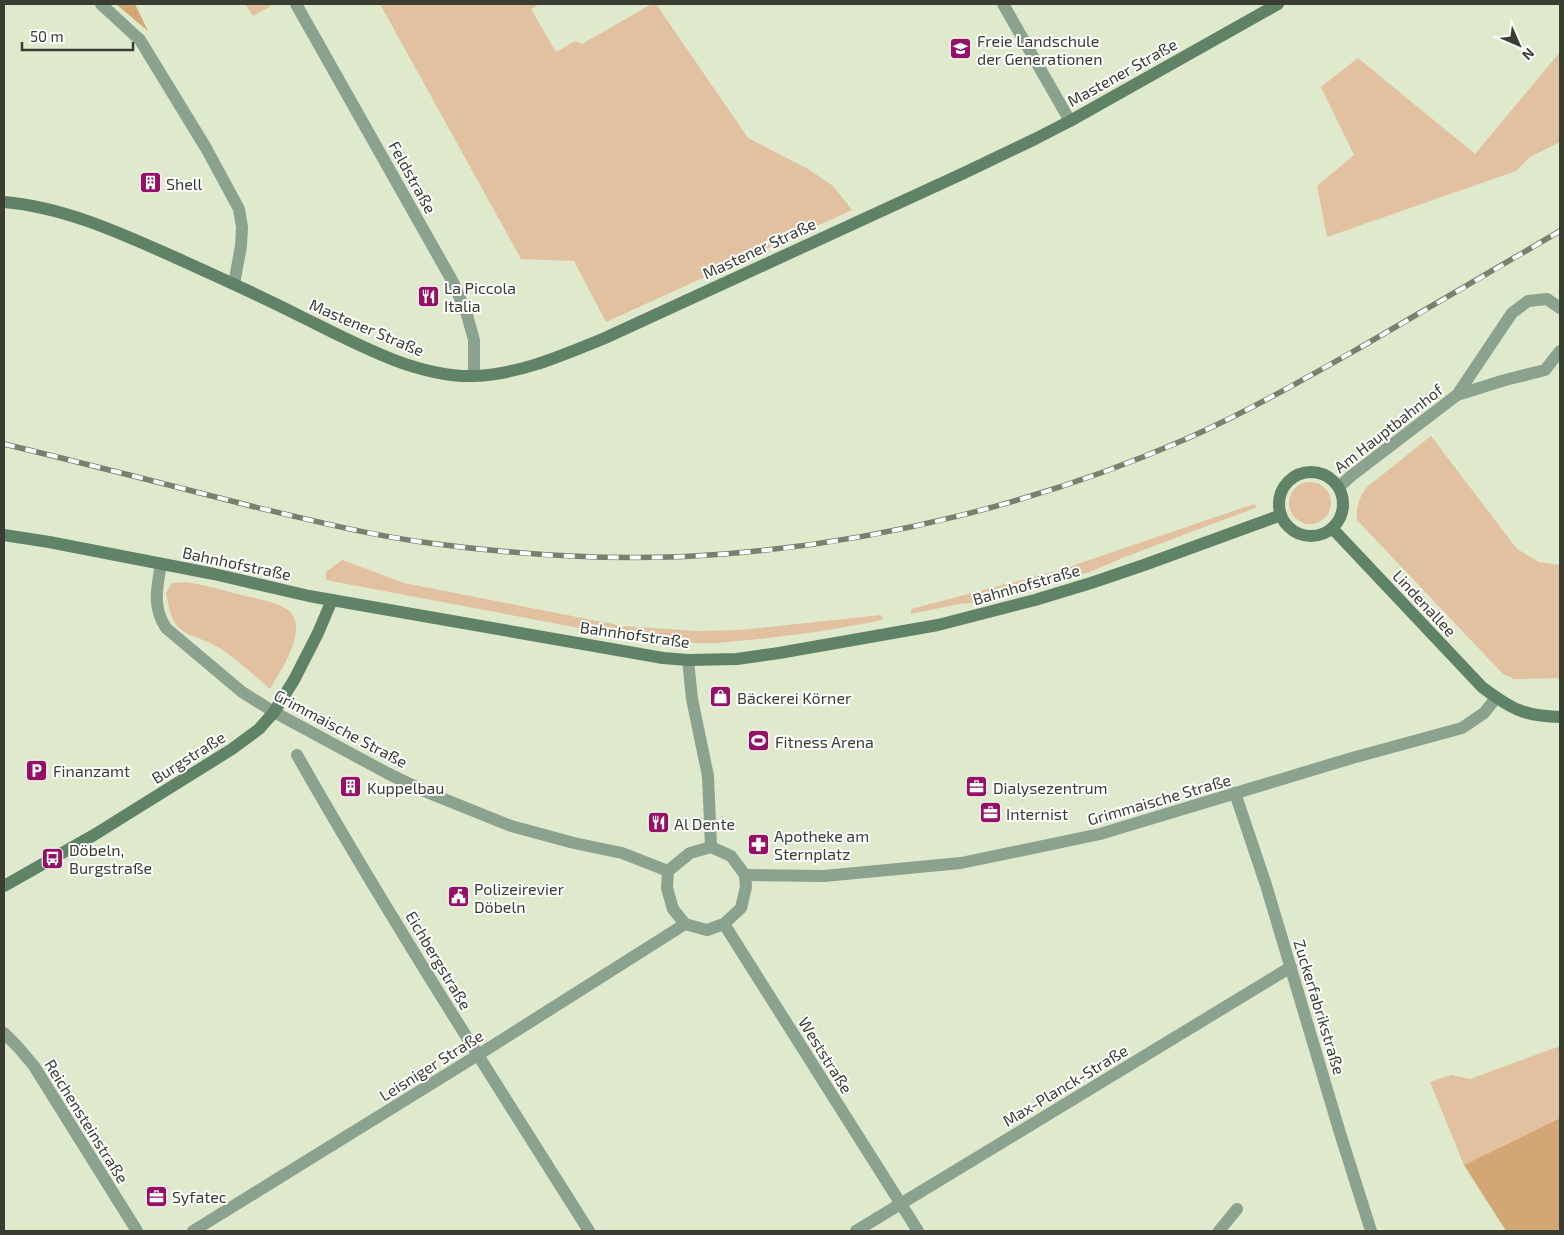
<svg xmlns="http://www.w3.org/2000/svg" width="1564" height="1235" viewBox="0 0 1564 1235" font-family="'Exo 2',sans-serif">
<rect width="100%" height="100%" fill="#dfe9cc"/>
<g fill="#e1c19f">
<path d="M245 4H274L253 16Z"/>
<path d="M380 4H540L531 9 556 52 575 41 582 44 652 4H656L748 138 808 169 833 186 852 210 606 322 574 261 521 259Z"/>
<path d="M1560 52V142L1530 157 1516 171 1327 237 1317 186 1354 155 1321 87 1358 58 1475 154Z"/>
<path d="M1431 436 1517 549 1539 562 1560 565V678L1514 679 1503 674 1357 520C1356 507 1359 497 1367 487Z"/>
<circle cx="1310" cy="503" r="21"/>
<path d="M1254 504 1257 507 1255 508 1125 557 1090 572 982 602 959 604 911 614V609L1060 570Z"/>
<path d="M342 560 404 583 623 626 696 631 740 630 881 615 883 619 878 621 823 631 768 638 717 643H690L627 637 326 580V572Z"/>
<path d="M185 582C206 585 225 591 245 596 258 599 284 603 292 614 306 633 280 672 270 689 251 673 230 652 208 642 196 637 182 634 175 623 170 614 168 603 166 593L172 583Z"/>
<path d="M1560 1046V1118L1464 1165 1430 1082 1452 1075 1470 1079Z"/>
</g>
<g fill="#d3a775">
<path d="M116 4H135L148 31Z"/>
<path d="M1560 1118V1231H1506L1464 1165Z"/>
</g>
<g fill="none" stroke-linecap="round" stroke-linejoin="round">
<g stroke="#8ba28f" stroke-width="12">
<path d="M101 4 140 40 206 148 239 209 242 227 241 246 234 284"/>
<path d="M296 4 454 284 467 315 474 340V376"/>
<path d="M1003 4 1070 121"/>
<path d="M1457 395 1505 380 1545 370 1560 351"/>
<path d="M1339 487 1351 476 1457 395 1512 313 1528 301 1547 299 1560 308"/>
<path d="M161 564C157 588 152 607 166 628L242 692 274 712 387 773 424 791 511 826 574 843 622 853 668 871"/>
<path d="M688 660 692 699 708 776 711 847"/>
<path d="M297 755C389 917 490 1074 589 1231"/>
<path d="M1235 793 1266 885 1340 1133 1371 1231"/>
<path d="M711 847 731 856 745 875 746 887 741 908 724 924 707 930 685 924 673 909 667 888 668 871 690 853Z"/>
<path d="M745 875 824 876 961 863 1100 834 1352 758 1462 728 1484 713 1496 698"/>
<path d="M724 924 918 1231"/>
<path d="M4 1033 18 1047 34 1066 137 1231"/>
<path d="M193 1231 478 1055 685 924"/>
<path d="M856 1231 1291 967"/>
<path d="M1219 1231 1237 1209"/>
</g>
<g stroke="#608266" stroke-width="12">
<path d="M4 202C63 207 118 232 172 256 214 275 257 294 298 315 351 341 415 378 475 376 521 374 563 355 605 338L964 173 1035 139 1070 121 1278 4"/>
<circle cx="1311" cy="504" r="32"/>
<path d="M1332 528 1482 687C1511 709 1524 716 1560 717"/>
<path d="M4 535 49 542 214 574 309 596 663 658 688 660 737 659 779 653 938 625 1035 600 1091 583 1144 565 1281 515"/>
<path d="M4 886 94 835 232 749 259 729 274 712 294 680 318 633 332 600"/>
</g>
<defs>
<path id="rail" d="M4 444C87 464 169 485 251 506 310 520 369 535 429 543 526 556 626 562 724 554 881 542 1042 502 1186 439 1249 411 1308 377 1368 343 1432 306 1496 269 1560 231"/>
</defs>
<use href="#rail" stroke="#7a806e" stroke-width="5.5"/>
<use href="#rail" stroke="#fff" stroke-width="4" stroke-dasharray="11" stroke-linecap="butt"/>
</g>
<defs>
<symbol id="school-square" viewBox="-11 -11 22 22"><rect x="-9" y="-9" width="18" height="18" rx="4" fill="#960f66" stroke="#fff"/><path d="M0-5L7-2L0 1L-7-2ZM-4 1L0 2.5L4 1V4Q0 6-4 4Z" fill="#fff"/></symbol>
<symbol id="building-square" viewBox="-11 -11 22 22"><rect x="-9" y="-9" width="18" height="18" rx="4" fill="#960f66" stroke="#fff"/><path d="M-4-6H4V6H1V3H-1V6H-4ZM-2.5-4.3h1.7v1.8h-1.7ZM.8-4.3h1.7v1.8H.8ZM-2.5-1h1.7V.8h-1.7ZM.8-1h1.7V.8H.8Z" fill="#fff"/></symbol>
<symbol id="restaurant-square" viewBox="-11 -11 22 22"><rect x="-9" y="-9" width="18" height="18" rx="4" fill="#960f66" stroke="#fff"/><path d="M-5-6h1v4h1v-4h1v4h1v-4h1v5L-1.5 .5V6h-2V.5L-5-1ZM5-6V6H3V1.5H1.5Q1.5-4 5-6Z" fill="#fff"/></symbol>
<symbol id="shop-square" viewBox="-11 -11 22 22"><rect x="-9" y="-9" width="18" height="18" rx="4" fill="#960f66" stroke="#fff"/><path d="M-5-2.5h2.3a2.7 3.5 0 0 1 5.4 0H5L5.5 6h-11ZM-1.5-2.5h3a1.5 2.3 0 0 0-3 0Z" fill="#fff"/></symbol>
<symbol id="stadium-square" viewBox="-11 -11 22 22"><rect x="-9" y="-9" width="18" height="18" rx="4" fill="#960f66" stroke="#fff"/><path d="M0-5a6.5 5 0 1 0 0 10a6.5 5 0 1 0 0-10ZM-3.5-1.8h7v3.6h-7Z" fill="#fff"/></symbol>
<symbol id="parking-square" viewBox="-11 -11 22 22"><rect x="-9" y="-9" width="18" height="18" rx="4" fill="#960f66" stroke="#fff"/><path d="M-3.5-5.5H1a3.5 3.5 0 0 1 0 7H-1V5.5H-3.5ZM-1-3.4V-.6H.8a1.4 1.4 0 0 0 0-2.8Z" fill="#fff"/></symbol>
<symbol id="office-square" viewBox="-11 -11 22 22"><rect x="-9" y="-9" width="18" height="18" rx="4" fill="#960f66" stroke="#fff"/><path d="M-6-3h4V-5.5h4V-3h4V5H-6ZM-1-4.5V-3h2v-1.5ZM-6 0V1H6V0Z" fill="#fff"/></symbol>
<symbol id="pharmacy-square" viewBox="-11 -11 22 22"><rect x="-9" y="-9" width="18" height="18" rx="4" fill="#960f66" stroke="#fff"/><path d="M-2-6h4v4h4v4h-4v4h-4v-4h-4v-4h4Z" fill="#fff"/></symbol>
<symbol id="bus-square" viewBox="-11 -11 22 22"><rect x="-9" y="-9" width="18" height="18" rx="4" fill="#960f66" stroke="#fff"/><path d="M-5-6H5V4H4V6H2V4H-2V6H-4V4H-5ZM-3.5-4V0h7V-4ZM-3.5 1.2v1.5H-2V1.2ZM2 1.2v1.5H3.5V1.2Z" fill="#fff"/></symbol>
<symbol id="civic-square" viewBox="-11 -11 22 22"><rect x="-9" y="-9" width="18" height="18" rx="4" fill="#960f66" stroke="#fff"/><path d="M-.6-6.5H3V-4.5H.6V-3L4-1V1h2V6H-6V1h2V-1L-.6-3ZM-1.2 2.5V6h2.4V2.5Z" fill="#fff"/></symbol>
</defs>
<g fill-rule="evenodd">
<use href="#school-square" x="948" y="36" width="25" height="25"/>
<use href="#building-square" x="138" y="170" width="25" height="25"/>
<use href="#restaurant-square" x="416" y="284" width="25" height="25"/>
<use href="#shop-square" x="708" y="684" width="25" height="25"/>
<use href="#stadium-square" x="746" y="728" width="25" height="25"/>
<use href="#parking-square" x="24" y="758" width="25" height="25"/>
<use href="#building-square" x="338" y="774" width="25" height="25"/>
<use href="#office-square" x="964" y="774" width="25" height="25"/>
<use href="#office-square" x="978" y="800" width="25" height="25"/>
<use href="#restaurant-square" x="646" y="810" width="25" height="25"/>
<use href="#pharmacy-square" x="746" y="832" width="25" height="25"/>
<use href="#bus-square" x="40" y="846" width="25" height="25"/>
<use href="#civic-square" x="446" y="884" width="25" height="25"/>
<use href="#office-square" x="144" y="1184" width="25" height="25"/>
</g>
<g text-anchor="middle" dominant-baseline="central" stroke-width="4" stroke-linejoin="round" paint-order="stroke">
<g font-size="16" fill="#393d32" stroke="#fff" text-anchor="start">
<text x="977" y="40">Freie Landschule<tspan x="977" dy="18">der Generationen</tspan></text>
<text x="166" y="183">Shell</text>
<text x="444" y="287">La Piccola<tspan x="444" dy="18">Italia</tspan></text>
<text x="737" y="697">Bäckerei Körner</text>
<text x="775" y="741">Fitness Arena</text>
<text x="53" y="770">Finanzamt</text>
<text x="367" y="787">Kuppelbau</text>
<text x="993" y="787">Dialysezentrum</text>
<text x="1006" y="813">Internist</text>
<text x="674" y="823">Al Dente</text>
<text x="774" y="835">Apotheke am<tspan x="774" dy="18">Sternplatz</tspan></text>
<text x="69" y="849">Döbeln,<tspan x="69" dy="18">Burgstraße</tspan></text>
<text x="474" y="888">Polizeirevier<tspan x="474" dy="18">Döbeln</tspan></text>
<text x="172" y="1196">Syfatec</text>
</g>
<g font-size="16" fill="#393d32" stroke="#fff">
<text transform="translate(1122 72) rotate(-29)">Mastener Straße</text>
<text transform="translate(413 177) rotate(61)">Feldstraße</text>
<text transform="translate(759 248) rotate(-25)">Mastener Straße</text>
<text transform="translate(367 327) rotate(23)">Mastener Straße</text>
<text transform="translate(1388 428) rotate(-38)">Am Hauptbahnhof</text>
<text transform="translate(237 563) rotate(12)">Bahnhofstraße</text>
<text transform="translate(1026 584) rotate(-16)">Bahnhofstraße</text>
<text transform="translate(1425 603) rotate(47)">Lindenallee</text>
<text transform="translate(635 634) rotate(8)">Bahnhofstraße</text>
<text transform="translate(341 728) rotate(28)">Grimmaische Straße</text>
<text transform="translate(188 757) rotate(-32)">Burgstraße</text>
<text transform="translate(1159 799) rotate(-16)">Grimmaische Straße</text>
<text transform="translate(439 960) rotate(59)">Eichbergstraße</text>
<text transform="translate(1320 1007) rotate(73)">Zuckerfabrikstraße</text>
<text transform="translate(826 1055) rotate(58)">Weststraße</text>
<text transform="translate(431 1065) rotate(-32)">Leisniger Straße</text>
<text transform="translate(1065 1085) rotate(-31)">Max-Planck-Straße</text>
<text transform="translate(87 1121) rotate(58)">Reichensteinstraße</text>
</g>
</g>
<rect width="1564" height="1235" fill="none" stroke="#393d32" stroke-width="10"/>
<g transform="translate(1519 45) rotate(135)" stroke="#ffffff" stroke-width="4" paint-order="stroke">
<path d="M0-4L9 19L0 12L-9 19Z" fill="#393d32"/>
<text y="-8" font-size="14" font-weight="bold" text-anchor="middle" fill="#393d32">N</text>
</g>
<path d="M22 42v8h111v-8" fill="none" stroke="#393d32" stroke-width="2.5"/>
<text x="30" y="42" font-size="15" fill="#393d32" stroke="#ffffff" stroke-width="4" paint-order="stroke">50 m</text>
</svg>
